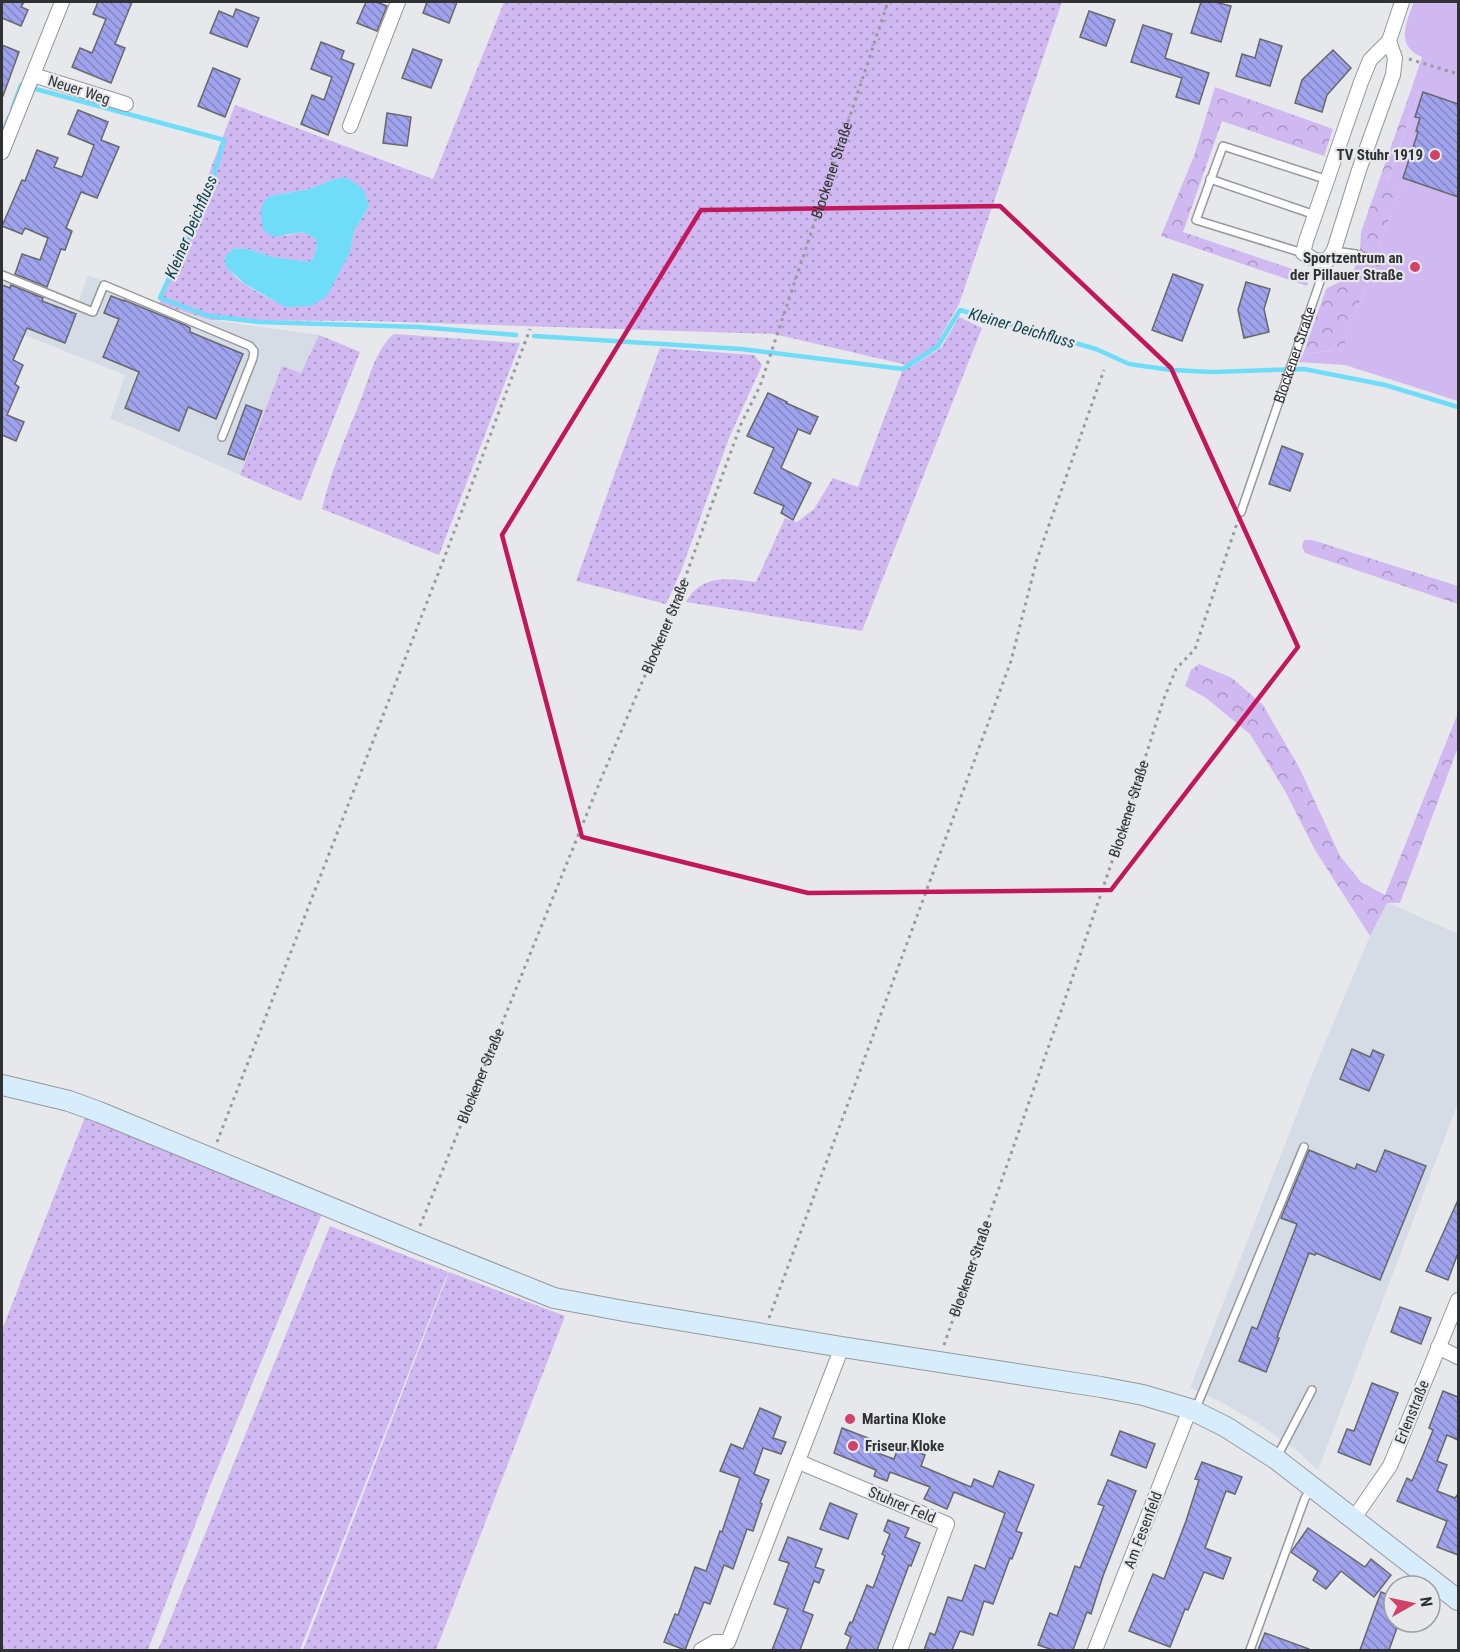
<svg xmlns="http://www.w3.org/2000/svg" width="1460" height="1652" viewBox="0 0 1460 1652" font-family="'Roboto Condensed',sans-serif">
<defs>
<pattern id="grass-dots" width="8" height="8" patternUnits="userSpaceOnUse" patternTransform="scale(1.5)"><rect width="8" height="8" fill="#d0b8f1"/><path d="M2 2h.1M6 6h.1" fill="none" stroke="#a996c4" stroke-width="1.8" stroke-linecap="round"/></pattern>
<pattern id="forest-crowns" width="20" height="18" patternUnits="userSpaceOnUse" patternTransform="scale(1.5)"><rect width="20" height="18" fill="#d0b8f1"/><path d="M2 6a3 3 0 1 1 6 0M12 15a3 3 0 1 1 6 0" fill="none" stroke="#a996c4"/></pattern>
<pattern id="building-back-hatch" width="6" height="6" patternUnits="userSpaceOnUse" patternTransform="scale(1.5)"><rect width="6" height="6" fill="#9fa2ec"/><path d="M-1 5l2 2M0 0l6 6M5-1l2 2" fill="none" stroke="#8285c0"/></pattern>
</defs>
<rect width="100%" height="100%" fill="#e6e8ec"/>
<g fill="#d6dce6">
<path d="M2 273 78 303 88 275 159 304 211 320 319 335 301 373 282 367 240 475 132 427 110 419 125 375 2 326Z"/>
<path d="M1387 902 1458 934V1103L1318 1470 1296 1450 1256 1422 1221 1402 1190 1388 1319 1057 1370 936Z"/>
</g>
<g fill="url(#grass-dots)" fill-rule="evenodd">
<path d="M504 2H1062L959 304 936 345 907 365 774 334 370 321 211 320 159 304 235 105 433 179ZM332 180 369 206 354 231 350 252 285 307C264 294 230 283 224 258L234 248 248 249 272 257 311 262C316 253 318 248 315 238L302 232 285 236 270 196 309 189Z"/>
<path d="M959 317 982 328 862 631 686 602C701 574 728 578 756 582L785 518 797 522 814 509 833 478 858 487 903 369 909 368 941 348Z"/>
<path d="M394 334 520 343 439 555 322 509C331 471 346 436 361 399 369 379 376 348 394 334Z"/>
<path d="M319 335 360 352 301 501 240 475 282 366 301 373Z"/>
<path d="M660 348 754 355 762 365 729 438 681 571 666 604 576 581Z"/>
<path d="M85 1117 322 1214 208 1491 148 1650H2V1330Z"/>
<path d="M330 1226 448 1272 300 1650H158Z"/>
<path d="M449 1272 565 1316 436 1650H303Z"/>
</g>
<g fill="url(#forest-crowns)">
<path d="M1215 87 1333 129 1324 156 1222 121 1183 232 1310 275 1307 286 1161 236 1194 156Z"/>
<path d="M1411 90 1419 93 1388 180 1401 186 1343 349 1303 354 1326 289 1352 275 1360 251 1361 232Z"/>
<path d="M1304 540H1312L1458 586V604L1305 553 1302 546Z"/>
<path d="M1199 664 1232 678 1263 705 1300 769 1340 856 1361 882 1385 895 1458 713V747L1400 903H1387L1370 936 1315 850 1285 791 1250 734 1206 698 1185 686 1191 670Z"/>
</g>
<path fill="#d0b8f1" d="M1414 2H1458V401L1345 365 1299 362 1303 354 1343 349 1401 186 1388 181 1419 93 1411 90 1422 57C1395 46 1406 23 1414 2Z"/>
<path fill="#6fdcf8" d="M346 177 363 189 369 206 354 231 350 252 327 296 311 306 285 307 245 284 227 268 224 258 234 248 248 249 272 257 311 262C316 253 318 248 315 238L302 232 273 237 263 230C261 217 258 204 270 196L309 189 332 180Z"/>
<g fill="none" stroke-linecap="round" stroke-linejoin="round">
<g stroke="#6fdcf8" stroke-width="4.5">
<path d="M12 109 21 85 224 140 212 182 160 298 209 316 259 322 419 327 516 335"/>
<path d="M2 135 9 117"/>
<path d="M534 336 741 349 903 369 938 346 960 310 1096 349 1129 364 1171 370 1212 372 1304 369 1385 385 1458 407"/>
</g>
</g>
<g fill="url(#building-back-hatch)" stroke="#67686b" stroke-width="1.5">
<path d="M2 2H24L21 7 28 10 21 26 2 18Z"/>
<path d="M98 2H132L115 44 125 48 111 83 72 67 80 48 92 53 106 19 93 14Z"/>
<path d="M366 2H376L387 6 377 31 357 23Z"/>
<path d="M427 2H457L449 23 423 13Z"/>
<path d="M1201 2H1215L1231 6 1221 42 1191 33Z"/>
<path d="M236 9 259 18 247 47 210 33 219 11 233 17Z"/>
<path d="M1089 11 1115 20 1106 46 1080 37Z"/>
<path d="M1143 25 1172 34 1165 58 1209 73 1199 104 1176 97 1182 78 1131 62Z"/>
<path d="M1260 39 1282 46 1270 86 1236 76 1242 54 1255 58Z"/>
<path d="M321 42 344 51 341 59 354 64 328 135 301 124 312 95 324 100 332 77 311 69Z"/>
<path d="M2 45 19 52 3 96H2Z"/>
<path d="M413 49 442 60 431 88 402 78Z"/>
<path d="M1333 50 1351 68 1327 95 1322 112 1295 103 1302 80Z"/>
<path d="M213 68 240 79 225 117 198 106Z"/>
<path d="M1423 92 1458 104V197L1403 178 1418 132 1416 131 1420 118 1415 117Z"/>
<path d="M78 110 108 122 101 140 119 147 97 198 81 192 66 228 72 231 65 250 61 249 47 287 15 274 22 254 40 260 48 238 25 228 22 234 2 226 22 180 25 181 37 150 58 158 54 167 82 177 94 145 68 134Z"/>
<path d="M387 113 411 117 407 146 383 143Z"/>
<path d="M1173 274 1203 285 1182 341 1152 330Z"/>
<path d="M1246 282 1270 289 1264 309 1269 332 1244 338 1238 310Z"/>
<path d="M2 285 10 288 11 285 43 298 42 301 76 314 65 343 27 328 13 360 23 365 15 384 19 387 7 415 24 422 16 441 2 435Z"/>
<path d="M111 296 124 301V300L185 325 190 328V332L243 354 216 419 188 407 179 431 125 408 139 372 103 357 119 319 104 313Z"/>
<path d="M768 393 787 402 786 403 818 417 810 434 798 429 781 468 811 483 793 520 781 513 784 506 754 493 774 448 747 436Z"/>
<path d="M246 405 262 411 244 460 228 454Z"/>
<path d="M1282 446 1303 454 1290 491 1269 484Z"/>
<path d="M1352 1049 1370 1057 1373 1050 1384 1055 1369 1091 1340 1079Z"/>
<path d="M1309 1150 1355 1169 1357 1164 1376 1172 1385 1150 1426 1166 1380 1280 1316 1253 1315 1255 1309 1253 1277 1337 1279 1338 1266 1372 1239 1361 1252 1327 1257 1329 1297 1224 1281 1218Z"/>
<path d="M1458 1200V1253L1448 1280 1426 1271Z"/>
<path d="M1400 1307 1431 1318 1421 1344 1391 1332Z"/>
<path d="M1372 1383 1398 1393 1370 1465 1338 1452 1347 1429 1354 1431Z"/>
<path d="M1443 1391 1458 1397V1440L1447 1435 1437 1461 1447 1465 1437 1491 1455 1498 1458 1494V1555L1437 1547 1447 1521 1397 1501 1407 1478 1412 1481 1423 1455 1433 1430 1429 1428Z"/>
<path d="M760 1408 781 1417 773 1438 786 1442 781 1454 763 1448 754 1474 769 1480 760 1503 762 1504 753 1531 747 1529 733 1569 724 1565 710 1604 704 1602 685 1650 664 1642 675 1614 678 1615 695 1567 706 1571 720 1531 722 1532 740 1478 720 1471 731 1444 743 1449Z"/>
<path d="M842 1428 873 1440 869 1450 894 1459 899 1445 925 1455 921 1466 971 1487 974 1479 993 1487 999 1471 1034 1485 1016 1531 1022 1533 1012 1559 1010 1558 993 1604 984 1601 973 1635 960 1631 952 1650H924L930 1633 935 1635 948 1597 962 1601 975 1565 985 1569 1005 1513 954 1492 947 1509 924 1499 930 1487 890 1472 887 1481 874 1476 876 1470 834 1453Z"/>
<path d="M1120 1431 1155 1444 1146 1468 1111 1455Z"/>
<path d="M1202 1462 1242 1477 1235 1494 1226 1491 1205 1548 1231 1558 1223 1579 1204 1572 1188 1610 1185 1609 1170 1647 1129 1631 1153 1574 1164 1579 1186 1521 1199 1480 1195 1479Z"/>
<path d="M1108 1480 1136 1491 1103 1576 1091 1614 1087 1612 1073 1650H1053L1038 1645 1050 1613 1057 1616 1075 1566 1080 1568 1104 1506 1098 1504Z"/>
<path d="M830 1503 857 1514 848 1539 820 1529Z"/>
<path d="M888 1520 909 1528 905 1537 920 1543 911 1566 909 1565 877 1650H846L851 1637 845 1634 850 1622 852 1623 867 1585 873 1588 885 1556 882 1554 890 1534 884 1531Z"/>
<path d="M1308 1528 1365 1567 1371 1559 1391 1575 1374 1597 1341 1571 1326 1589 1313 1580 1318 1571 1291 1552Z"/>
<path d="M788 1537 822 1549 815 1567 824 1570 819 1583 814 1581 803 1611 813 1615 800 1650H772L788 1609 774 1604 789 1563 779 1560Z"/>
<path d="M1381 1592 1394 1597V1622H1399L1389 1650H1360Z"/>
<path d="M1265 1633 1309 1649V1650H1258Z"/>
</g>
<g fill="none" stroke-linecap="round" stroke-linejoin="round">
<defs>
<g id="lane">
<path d="M1210 179 1315 215"/>
<path d="M1334 251 1356 254 1378 261"/>
<path d="M1303 253 1196 220 1223 146 1328 180"/>
<path d="M2 275 93 312 104 285 250 346 254 351 253 358 222 437"/>
<path id="s3" d="M1241 512 1327 261"/>
<path d="M1196 1408 1304 1147"/>
<path d="M1277 1457 1312 1390"/>
<path d="M1250 1650 1305 1498 1312 1489"/>
</g>
<g id="street">
<path d="M1389 41 1395 58 1393 75 1359 170 1334 250 1327 261 1315 260 1303 253 1306 241 1361 82 1370 60 1389 41 1402 2"/>
<path d="M33 75 126 104"/>
<path d="M350 126 398 2"/>
<path d="M2 152 62 2"/>
<path d="M1438 1347 1458 1357"/>
<path d="M799 1462 947 1524 900 1650"/>
<path d="M1354 1518 1390 1466 1458 1300"/>
<path d="M701 1650 715 1642H728L842 1347"/>
<path d="M1095 1650 1190 1409"/>
</g>
<path id="secondary" d="M2 1085 69 1101 99 1112 414 1242 554 1298 624 1311 842 1347 1101 1387 1143 1395 1190 1409 1226 1427 1276 1459 1458 1600"/>
</defs>
<use href="#lane" stroke="#96989c" stroke-width="10"/>
<use href="#street" stroke="#96989c" stroke-width="16"/>
<use href="#secondary" stroke="#96989c" stroke-width="22"/>
<g stroke="#999a9d" stroke-width="3" stroke-dasharray="3 4.5" stroke-linecap="butt">
<path d="M1409 59 1458 74"/>
<path d="M217 1142 445 556 530 329"/>
<path id="s1" d="M420 1226 601 779 677 600 741 424 760 386 888 2"/>
<path d="M769 1318 1011 661 1037 559 1104 370"/>
<path id="s2" d="M944 1345 1061 1011 1121 835 1163 701 1176 669 1195 649 1238 520"/>
</g>
<use href="#lane" stroke="#fff" stroke-width="7"/>
<use href="#street" stroke="#fff" stroke-width="14"/>
<use href="#secondary" stroke="#d7edfb" stroke-width="20"/>
</g>
<path fill="none" stroke="#c2185b" stroke-width="4.5" stroke-linejoin="round" d="M1000 206 1171 368 1298 647 1111 890 808 893 582 837 502 535 701 210Z"/>
<g fill="#d14269" stroke="#e6e8ec" stroke-width="2">
<circle cx="1435" cy="155" r="6"/>
<circle cx="1415" cy="267" r="6"/>
<circle cx="850" cy="1419" r="6"/>
<circle cx="853" cy="1446" r="6"/>
</g>
<g text-anchor="middle" dominant-baseline="central" stroke-width="4.5" stroke-linejoin="round" paint-order="stroke">
<g font-size="15" fill="#303132" stroke="#e6e8ec">
<text transform="translate(79 90) rotate(18)">Neuer Weg</text>
<text stroke="none"><textPath href="#s1" startOffset="1134">Blockener Straße</textPath></text>
<text stroke="none"><textPath href="#s3" startOffset="166">Blockener Straße</textPath></text>
<text stroke="none"><textPath href="#s1" startOffset="648">Blockener Straße</textPath></text>
<text stroke="none"><textPath href="#s2" startOffset="567">Blockener Straße</textPath></text>
<text stroke="none"><textPath href="#s1" startOffset="162">Blockener Straße</textPath></text>
<text stroke="none"><textPath href="#s2" startOffset="81">Blockener Straße</textPath></text>
<text transform="translate(1412 1412) rotate(-68)">Erlenstraße</text>
<text transform="translate(902 1505) rotate(23)">Stuhrer Feld</text>
<text transform="translate(1143 1530) rotate(-69)">Am Fesenfeld</text>
</g>
<g font-size="15" font-weight="bold" fill="#303132" stroke="#e6e8ec" text-anchor="end">
<text x="1423" y="155">TV Stuhr 1919</text>
<text x="1403" y="258">Sportzentrum an<tspan x="1403" dy="17">der Pillauer Straße</tspan></text>
<text x="862" y="1419" text-anchor="start">Martina Kloke</text>
<text x="865" y="1446" text-anchor="start">Friseur Kloke</text>
</g>
<g font-size="16" font-style="italic" fill="#0c3f4a" stroke="#e6e8ec">
<text transform="translate(191 227) rotate(-67)">Kleiner Deichfluss</text>
<text transform="translate(1022 328) rotate(16)">Kleiner Deichfluss</text>
</g>
</g>
<rect width="1460" height="1652" fill="none" stroke="#303132" stroke-width="6"/>
<g transform="translate(1412 1604) rotate(81)"><circle r="28" fill="#e6e8ec" stroke="#9d9fa2" stroke-width="1.5"/>
<path d="M0-4.5L10 22L0 15L-10 22Z" fill="#d14269"/>
<text y="-9" font-size="16" font-weight="bold" text-anchor="middle" fill="#303132">N</text>
</g>
</svg>
